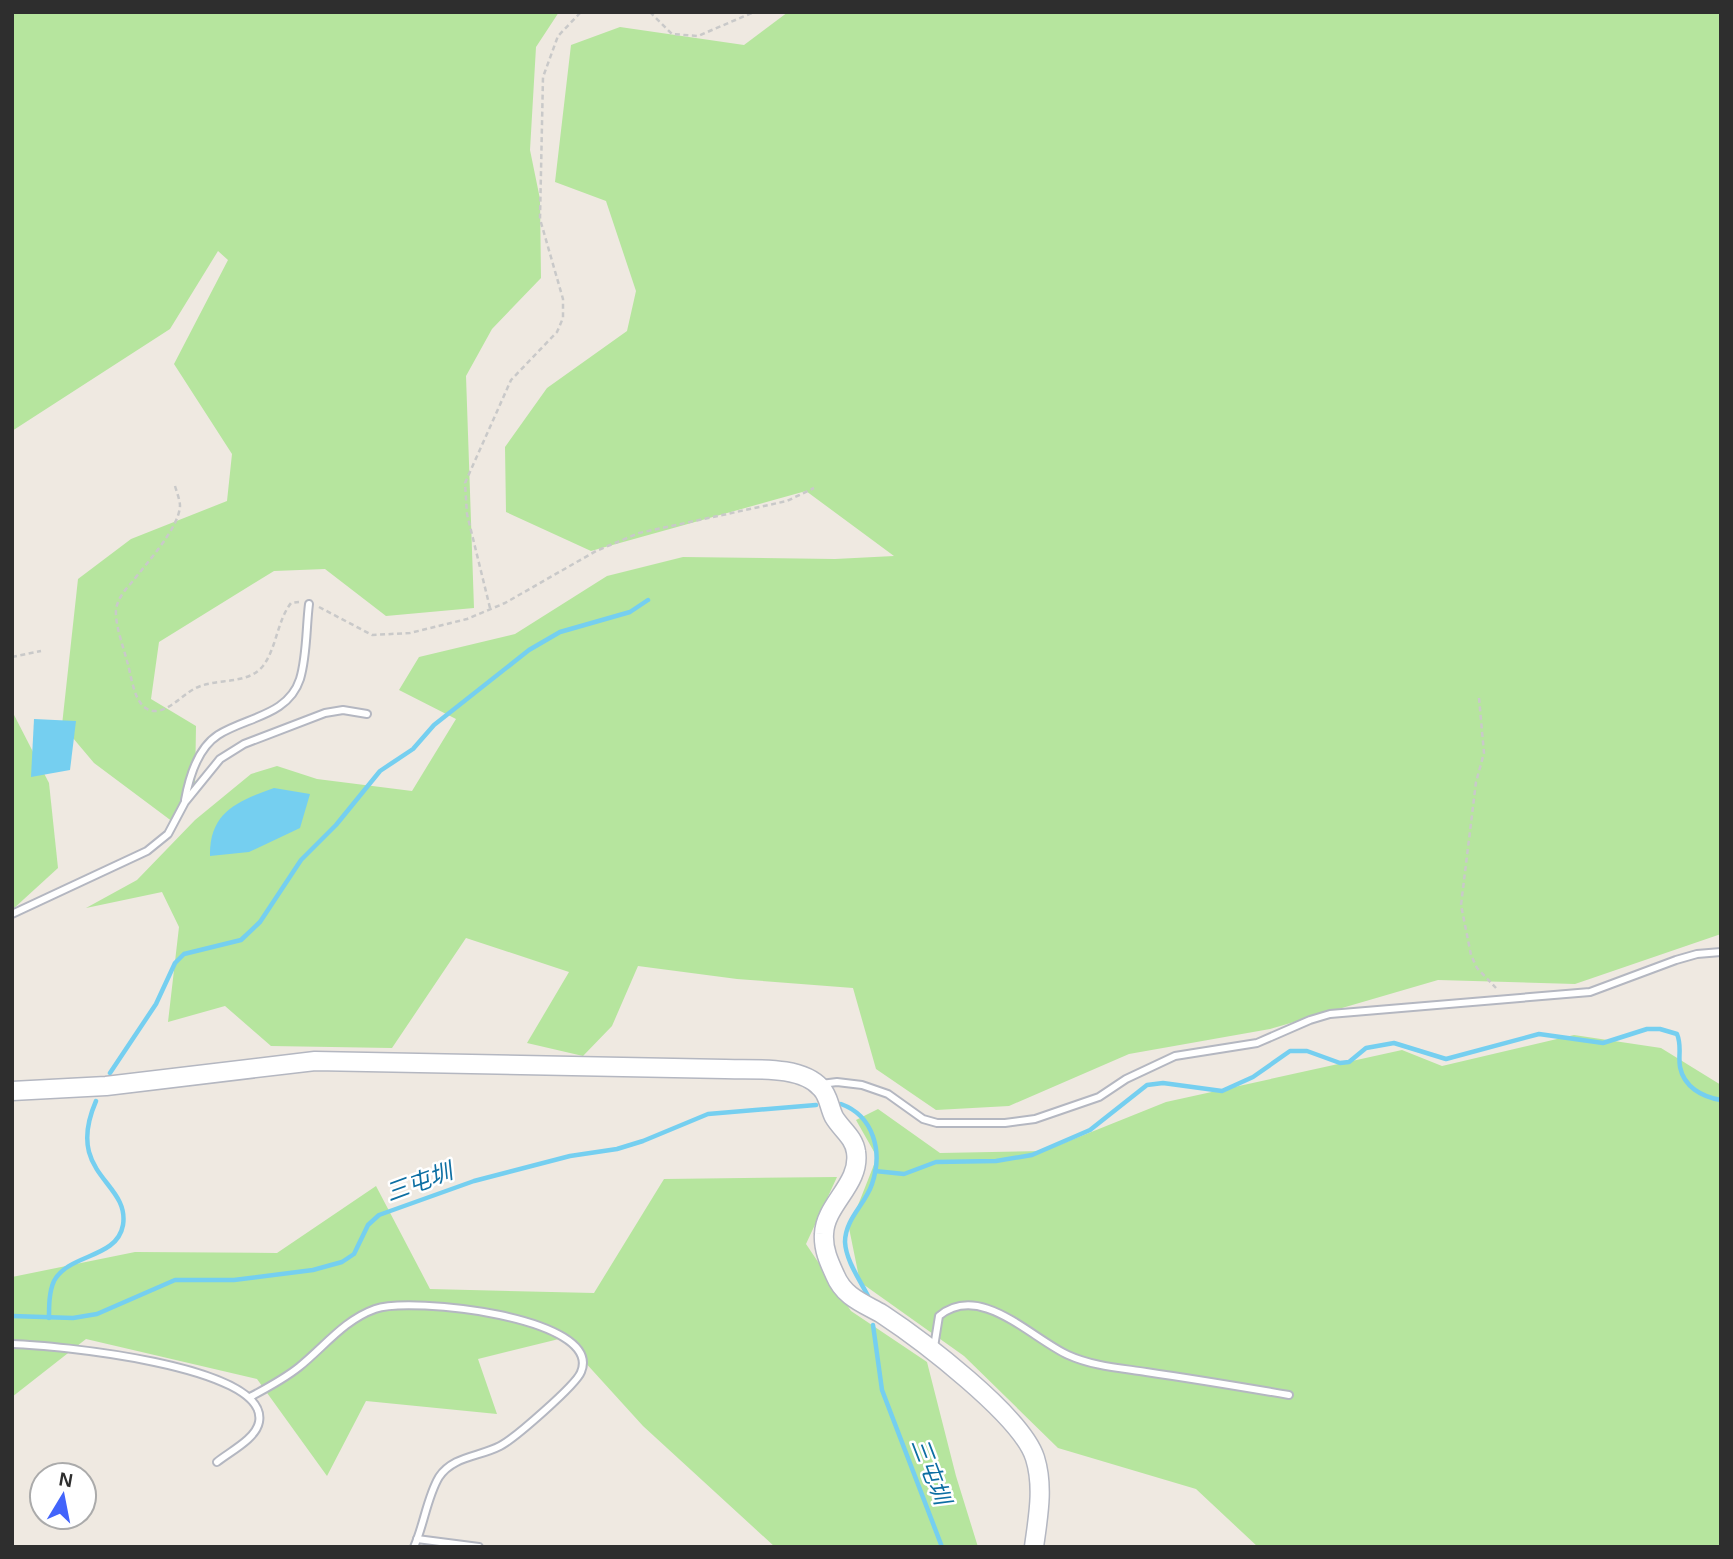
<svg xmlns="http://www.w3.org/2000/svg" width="1733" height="1559" viewBox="0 0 1733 1559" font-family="Helvetica,'Noto Sans TC',sans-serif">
<rect width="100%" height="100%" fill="#efe9e1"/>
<g fill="#b6e59e">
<path d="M12 12H559L536 47 530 150 540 199 541 278 492 329 466 376 474 608 386 616 325 569 274 571 159 642 151 699 196 726 195 787 177 825 94 763 62 725 78 579 131 539 227 501 232 454 174 364 228 260 218 251 170 329 12 431Z"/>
<path d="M788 12H1721V934L1575 984 1438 980 1270 1029 1129 1054 1009 1106 936 1110 876 1069 853 988 737 979 638 966 612 1026 583 1056 527 1043 569 972 466 938 392 1048 271 1046 225 1006 168 1022 179 927 162 892 86 908 137 880 195 820 251 774 277 766 317 779 412 791 456 719 399 690 419 657 515 634 607 576 683 557 835 559 894 556 806 491 591 551 506 512 505 447 547 388 627 331 636 291 606 201 555 182 571 45 620 27 744 45Z"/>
<path d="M12 711 49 783 58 868 12 910Z"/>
<path d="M1574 1035 1661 1048 1721 1085V1547H1258L1196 1489 1058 1448 964 1356 860 1282 849 1228 877 1157 856 1120 878 1109 940 1153 1044 1151 1166 1102 1402 1050 1442 1066Z"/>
<path d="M837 1177 806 1244 851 1311 927 1362 956 1476 978 1547H775L643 1426 563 1338 478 1359 497 1414 366 1401 327 1476 257 1379 86 1339 12 1397V1277L135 1252 277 1253 376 1186 430 1289 594 1293 664 1179Z"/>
</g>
<g fill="#75cff0">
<path d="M34 719 76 721 70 770 31 777Z"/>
<path d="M274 788 310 794 300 828 249 852 210 856C209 812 238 801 274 788Z"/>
</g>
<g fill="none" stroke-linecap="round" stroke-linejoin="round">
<g stroke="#75cff0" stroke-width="4.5">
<path d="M110 1073 156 1004 175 963 184 954 241 940 260 922 301 860 336 825 380 771 413 749 434 725 529 650 560 632 630 612 648 600"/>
<path d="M841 1104C874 1116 883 1152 872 1184 865 1205 845 1219 845 1242 846 1261 860 1280 868 1296"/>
<path d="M875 1171 904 1174 936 1162 996 1161 1032 1155 1090 1130 1147 1085 1163 1083 1222 1091 1253 1077 1290 1051H1307L1340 1063 1349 1062 1366 1048 1394 1043 1446 1059 1539 1034 1603 1043 1647 1029H1660L1677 1034C1682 1046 1678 1055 1680 1067 1684 1087 1702 1097 1721 1100"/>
<path d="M12 1316 73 1318 97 1314 175 1280H234L313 1270 342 1262 354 1254 368 1225 379 1215 474 1181 570 1156 617 1149 643 1141 708 1114 816 1105"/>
<path d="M49 1318C49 1306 49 1292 54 1281 69 1253 117 1259 123 1225 130 1181 64 1175 96 1101"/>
<path d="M873 1325 882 1390 942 1547"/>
</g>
<defs>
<g id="lane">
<path d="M185 800C189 778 198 748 218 735 246 717 288 716 300 679 307 656 306 628 309 604"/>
<path d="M12 914 147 851 168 834 185 802 220 759 244 744 325 713 343 710 367 714"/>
<path d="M821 1084 837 1082 862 1085 888 1094 923 1119 937 1123H1005L1035 1119 1099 1097 1126 1079 1175 1056 1257 1043 1310 1020 1330 1014 1590 992 1676 960 1697 954 1721 952"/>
<path d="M12 1344C52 1345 270 1365 259 1422 256 1439 229 1452 217 1462"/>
<path d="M934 1347 939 1316C980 1282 1031 1338 1068 1355 1092 1366 1120 1368 1146 1372 1194 1379 1242 1387 1289 1395"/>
<path d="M250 1397C267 1388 284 1379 299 1367 324 1347 344 1320 375 1309 410 1296 604 1317 581 1372 576 1385 514 1439 500 1446 479 1457 453 1456 439 1477 427 1497 424 1525 414 1547"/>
<path d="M417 1539 479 1547"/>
</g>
<path id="secondary" d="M12 1091 106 1086 315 1061 725 1069C753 1070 801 1065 821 1088 829 1096 829 1107 834 1117 841 1129 854 1137 856 1152 861 1184 825 1204 824 1234 823 1249 829 1262 835 1275 844 1297 863 1303 882 1314 920 1339 1022 1416 1035 1458 1044 1487 1038 1517 1034 1547"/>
</defs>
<use href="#lane" stroke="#b4b7c1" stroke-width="10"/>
<use href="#secondary" stroke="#b4b7c1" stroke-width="21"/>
<g stroke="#c9c9c9" stroke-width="2.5" stroke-dasharray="5 3.5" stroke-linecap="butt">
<path d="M650 12 672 34 698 36 754 12"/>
<path d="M175 486C177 493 180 500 180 506 179 528 146 564 132 582 125 590 118 598 116 609 115 626 123 645 127 661 131 674 133 696 143 706 160 722 180 696 194 689 215 677 247 686 263 666 277 647 277 621 291 603L299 602"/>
<path d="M319 607 372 635 410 633 467 619 505 603 596 551 639 533 787 501 814 488"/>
<path d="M490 608 467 514 465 483 511 380 557 332 563 318V299L540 219 543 77 558 36 581 12"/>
<path d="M12 657 41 651"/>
<path d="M1479 698 1484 753 1476 782 1461 905 1471 955 1477 968 1496 988"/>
</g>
<use href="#lane" stroke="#fff" stroke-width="6"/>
<use href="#secondary" stroke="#fff" stroke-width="18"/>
</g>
<g text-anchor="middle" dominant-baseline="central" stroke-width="5" stroke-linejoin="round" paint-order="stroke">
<g font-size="23" font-style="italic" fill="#0d6fa3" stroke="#fff">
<text transform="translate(419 1182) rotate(-20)">三屯圳</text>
<text transform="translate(931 1471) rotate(69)">三屯圳</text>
</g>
</g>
<rect width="1733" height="1559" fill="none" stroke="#2e2e2e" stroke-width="28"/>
<g transform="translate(63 1496) rotate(10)"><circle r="33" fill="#ffffff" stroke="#ababab" stroke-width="2"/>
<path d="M0-5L12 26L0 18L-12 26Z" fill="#4264fb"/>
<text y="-10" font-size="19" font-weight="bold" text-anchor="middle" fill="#2e2e2e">N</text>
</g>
</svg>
